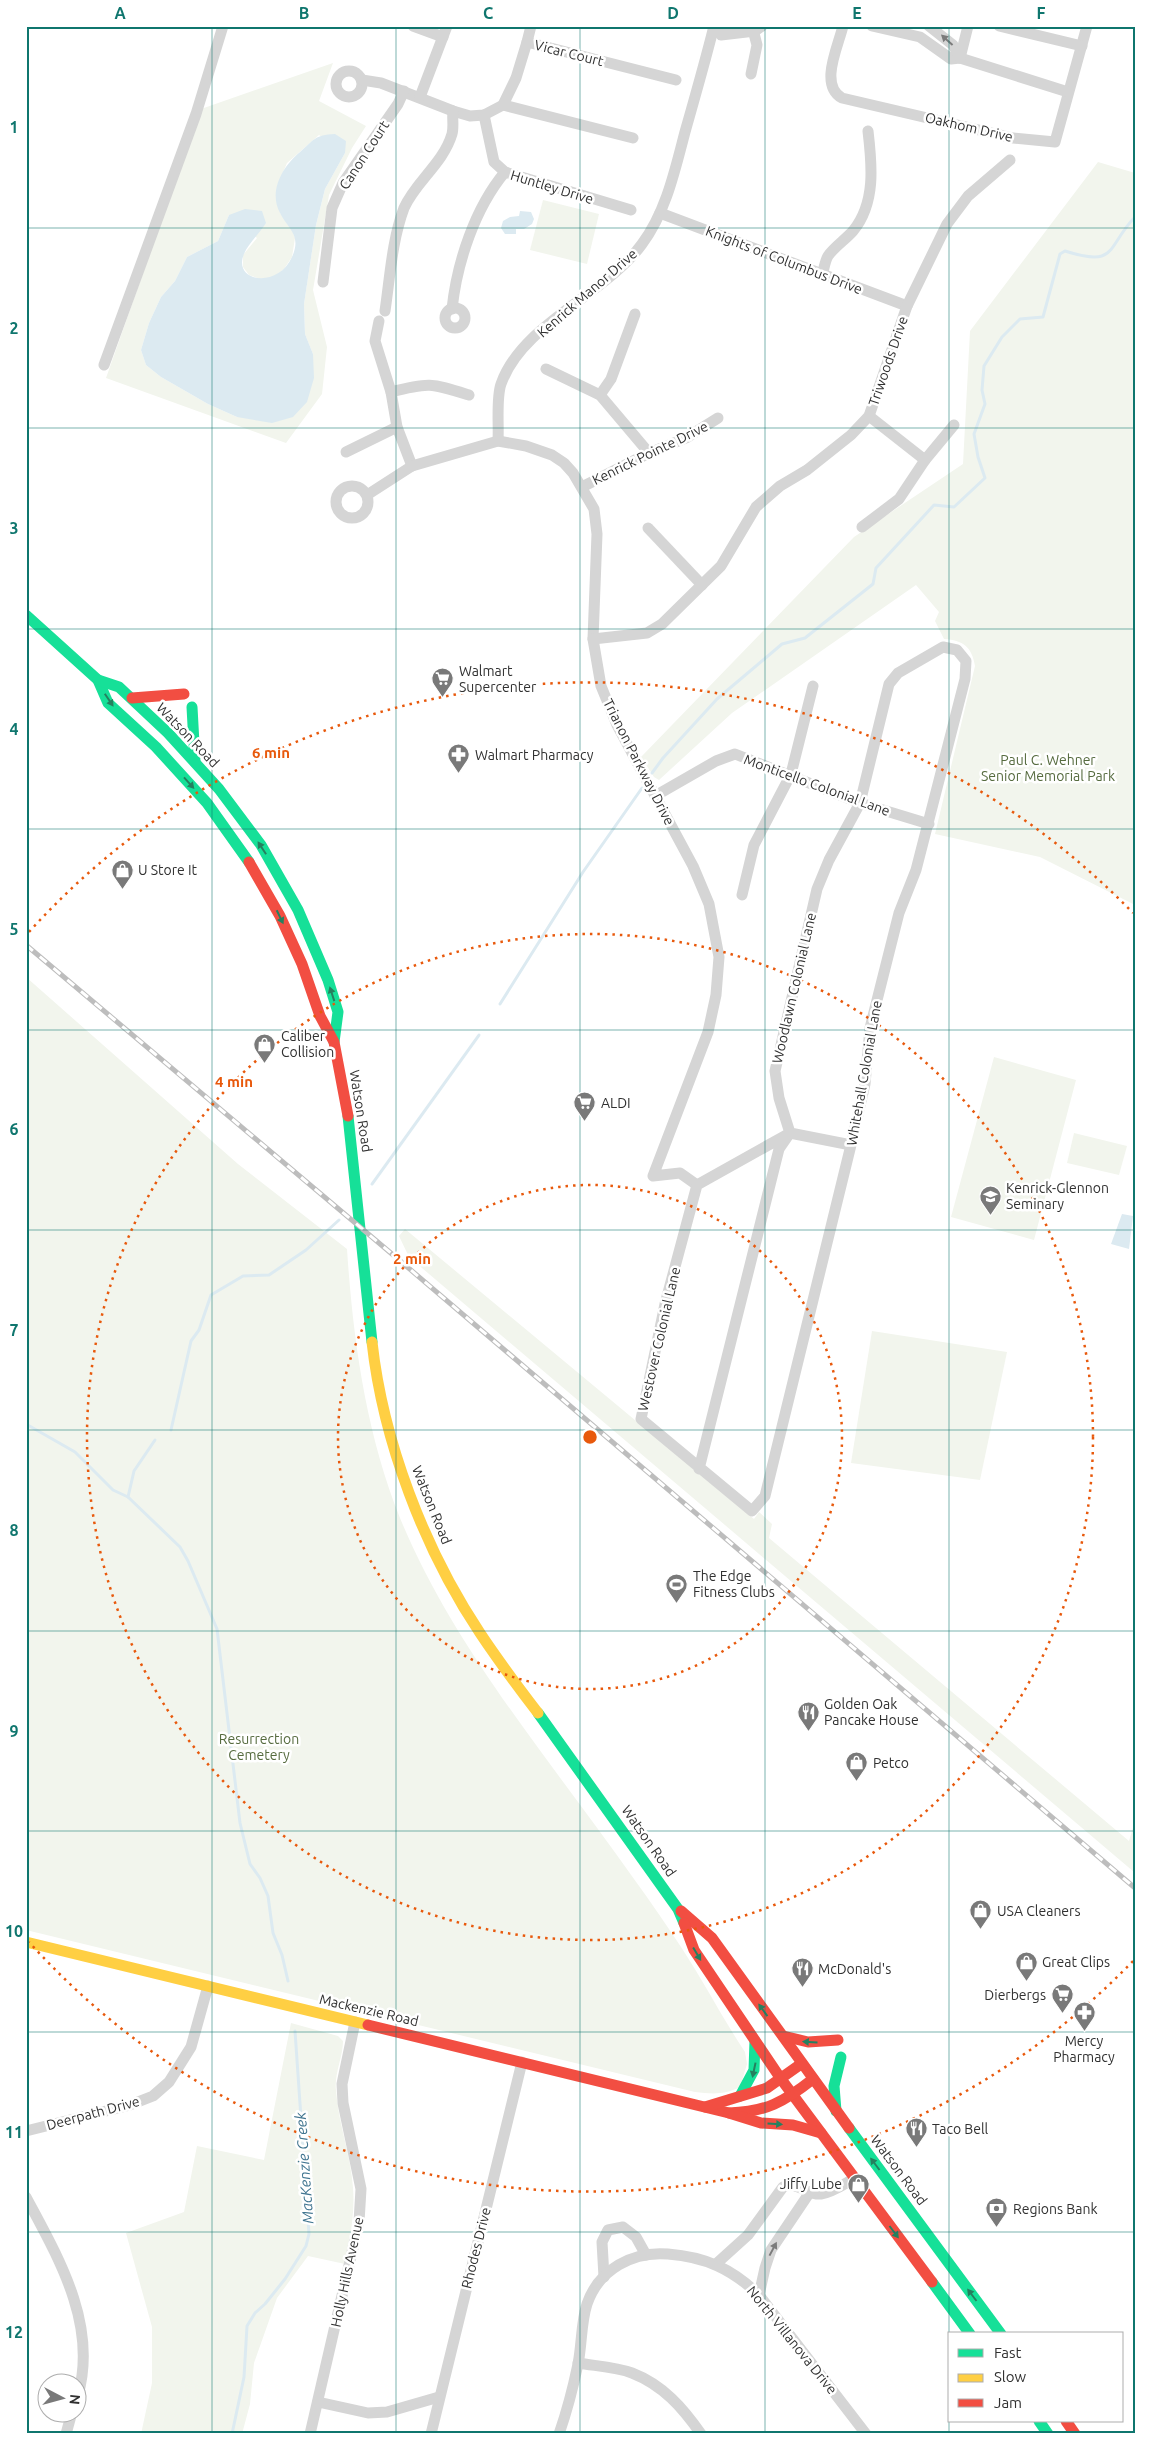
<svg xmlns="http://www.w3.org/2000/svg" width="1161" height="2460" viewBox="0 0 1161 2460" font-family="Ubuntu,sans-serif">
<rect width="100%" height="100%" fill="#fff"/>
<g fill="#f2f5ed" fill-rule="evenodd">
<path d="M333 63 319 101 366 126 352 148 329 195 313 290 327 347 322 394 286 443 106 378 201 109ZM319 135 345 153 325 189 316 225 304 304 305 334 313 354 237 417 208 404 161 377 146 365 141 350 149 323 161 297 175 281 187 257 218 241 229 215 257 238 243 255V267L249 275 260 279 273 278 284 269 292 257 295 238 291 226 280 213 277 186 287 163Z"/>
<path d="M1098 162 1135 173V905L1040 857 935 834 975 666C972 647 963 640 944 639L935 621 939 612 916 585 732 713 659 780 654 777 641 757 854 537 963 464 970 331Z"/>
<path d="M543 200 599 214 587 264 530 250Z"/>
<path d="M26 977 238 1164 347 1249C353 1340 366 1433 400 1518 455 1651 552 1762 634 1879 651 1902 667 1926 683 1950 705 1984 723 2019 745 2052L747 2064 740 2087C724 2095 712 2094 695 2092L26 1930Z"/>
<path d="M994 1057 1076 1080 1034 1240 951 1217Z"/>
<path d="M1074 1133 1127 1146 1119 1175 1067 1163Z"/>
<path d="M405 1229 754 1519 759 1512 772 1524 769 1538 1129 1841 1135 1821 1134 1872 409 1257 399 1236Z"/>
<path d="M872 1331 1007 1352 980 1480 851 1463Z"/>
<path d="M291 2023 338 2036 343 2041C343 2057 334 2074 336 2090 338 2123 351 2155 353 2188 355 2214 350 2239 345 2264L308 2256 277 2298 254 2363 250 2404 242 2434H141L152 2383V2327L126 2233 184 2212 197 2146 264 2160Z"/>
</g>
<g fill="#dceaf1">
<path d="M335 134 346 141 345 153 325 189 316 225 304 304 305 334 313 354 314 378 307 402 293 417 272 423 237 417 208 404 161 377 146 365 141 350 149 323 161 297 175 281 187 257 218 241 229 215 245 209 262 211 266 223C260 233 248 244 244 254 232 282 278 289 292 257 302 235 288 229 280 213 268 191 283 166 300 152 314 140 314 135 335 134Z"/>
<path d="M520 211 531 212 534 219 532 224 524 229H516V234H505L501 228 503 221 510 217 519 216Z"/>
<path d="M1122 1214 1133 1216 1129 1249 1111 1244Z"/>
</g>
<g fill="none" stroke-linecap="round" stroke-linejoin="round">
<g stroke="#dceaf1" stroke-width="3">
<path d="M652 773 663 758 717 699 782 644 805 638 873 584 876 568 934 505 954 507 985 478 978 457 974 434 985 404 982 390 984 366 1002 337 1020 319 1043 317 1060 254 1065 251C1118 268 1106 247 1135 217"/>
<path d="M500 1004 583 872 642 788"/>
<path d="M372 1184 479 1035"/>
<path d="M26 1424 75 1452 113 1490 128 1497 180 1547 188 1561 217 1629 240 1823 250 1864 260 1878 268 1896 273 1933 282 1955 288 1981"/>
<path d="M171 1430 191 1341 199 1330 211 1295 243 1276 269 1275 306 1250 339 1220"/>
<path d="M128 1497 134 1471 155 1440"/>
<path d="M232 2434 244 2377 247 2326 255 2313 265 2304 285 2279 306 2246 309 2234 295 2031"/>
</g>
<g stroke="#d5d5d5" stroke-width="11">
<path d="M413 26 443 37"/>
<path d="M716 26 721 35 755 31 762 26"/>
<path d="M843 26C838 47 819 85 842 98L1013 138 1055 142 1087 26"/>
<path d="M872 26 920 37 951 59 960 58 1068 92"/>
<path d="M929 26 953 45 960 58"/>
<path d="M999 26 1082 46"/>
<path d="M527 42 531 26"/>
<path d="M960 58 968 26"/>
<circle cx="349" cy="84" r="13"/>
<path d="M751 74 757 45 752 26"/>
<path d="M362 80 381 83 453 111 470 116 484 115 503 105 516 78 527 42 676 80"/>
<path d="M420 97 447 26"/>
<path d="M503 105 633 138"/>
<path d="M484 115 494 162 505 172 631 210"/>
<path d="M660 213 907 306"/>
<path d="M822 275C824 269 825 261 828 256 834 247 845 240 853 231 876 203 872 165 868 131"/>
<path d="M323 282 332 208 343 183 398 104 404 91"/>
<circle cx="455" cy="318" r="10"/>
<path d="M452 309C457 262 475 208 505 172"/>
<path d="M385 311C390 277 392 240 404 208 416 181 443 164 452 134 454 127 452 118 453 111"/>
<path d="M379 321 375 341 391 392 397 427 412 466"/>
<path d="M104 365 196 114 223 26"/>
<path d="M546 369 600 395 649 453"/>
<path d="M391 392C429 382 431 383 469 395"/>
<path d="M600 395 611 379 635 314"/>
<path d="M869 416 925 460"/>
<path d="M498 441C499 425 496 398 501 384 522 324 606 294 642 244 666 212 675 170 685 132 695 97 705 62 714 26"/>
<path d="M346 452 397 427"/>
<circle cx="352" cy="502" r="16"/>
<path d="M582 487 649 453 686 438 718 418"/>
<path d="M367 495 412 466 498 441 526 446 552 455 564 463 573 473 594 509 597 534 593 639 601 686 617 725 693 866 709 904 719 957 716 995 708 1032 653 1176 680 1173 697 1185"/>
<path d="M862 527 899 499 925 460 954 425"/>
<path d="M648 528 702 585"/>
<path d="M593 639 647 633 662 624 721 566 756 507 780 486 807 470 851 435 869 416 907 306 947 224 968 196 1010 160"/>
<path d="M655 796 716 761 735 754 860 803 929 824"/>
<path d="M742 895 754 845 791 774 813 686"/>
<path d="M699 1469 779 1149 790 1133 779 1098 775 1071 817 889 829 860 860 803 889 684 898 673 943 647 957 650 966 661 965 679 916 870 899 913 870 1028 865 1084 851 1145 765 1496 752 1511 641 1419 665 1304 697 1185 790 1133 851 1145"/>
<path d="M26 2131 130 2105 153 2096 169 2082 191 2047 208 1986"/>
<path d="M26 2197C58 2257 98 2324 78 2395"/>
<path d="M716 2264 748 2235 783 2187C796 2180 808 2196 821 2194 833 2192 844 2184 855 2178"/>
<path d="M604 2277 602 2242 608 2230 623 2227 636 2237 646 2255"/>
<path d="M759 2295 765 2268 771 2250 810 2192"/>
<path d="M578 2363C595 2366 616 2367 632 2373 663 2385 683 2408 701 2434"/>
<path d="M318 2402 368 2413 387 2412 439 2397"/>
<path d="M66 2434 72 2412"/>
<path d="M310 2434 359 2222 361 2189 343 2103 342 2084 355 2022"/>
<path d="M431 2434 522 2062"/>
<path d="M559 2434C567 2411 573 2388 578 2364 582 2344 581 2322 587 2304 599 2269 633 2251 668 2254 706 2257 732 2269 759 2295L866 2434"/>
</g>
<g stroke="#16e098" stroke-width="11">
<path d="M26 615 98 680 108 703 156 747 207 803 249 862"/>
<path d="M98 680 119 687 168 733 219 789 261 845 298 910 328 980 338 1012 334 1042"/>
<path d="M192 707 195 762"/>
<path d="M348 1116 372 1342"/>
<path d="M538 1713 678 1909 684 1923"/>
<path d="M740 2096 754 2070 755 2041"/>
<path d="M836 2111 834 2086 841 2057"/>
<path d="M849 2128 1001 2334"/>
<path d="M932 2282 970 2334"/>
<path d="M1039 2421 1048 2434"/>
</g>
<g stroke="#ffcf43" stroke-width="11">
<path d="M372 1342C383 1441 424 1549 480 1633 498 1660 518 1687 538 1713"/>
<path d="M26 1942 368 2025"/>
</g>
<g stroke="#f24e42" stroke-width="11">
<path d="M132 698 184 694"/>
<path d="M249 862 280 916 302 964 320 1016 334 1042 348 1116"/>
<path d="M681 1911 712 1938 849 2128"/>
<path d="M684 1923 694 1950 781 2079 932 2282"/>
<path d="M368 2025 729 2113C766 2112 784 2102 813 2079"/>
<path d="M783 2036 808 2042 838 2040"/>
<path d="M705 2107 767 2088 801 2064"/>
<path d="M729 2113 761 2123 793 2125 821 2133"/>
<path d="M1066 2421 1075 2434"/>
</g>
<defs>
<path id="rail" d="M26 945 405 1265 1135 1888"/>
</defs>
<use href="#rail" stroke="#bdbdbd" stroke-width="5"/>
<use href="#rail" stroke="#fff" stroke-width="3" stroke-dasharray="9" stroke-linecap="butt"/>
</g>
<defs><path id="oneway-solid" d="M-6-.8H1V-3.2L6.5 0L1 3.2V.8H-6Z" transform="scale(1.25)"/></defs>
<g fill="#7b7b7b">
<use href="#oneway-solid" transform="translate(947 40) rotate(-138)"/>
<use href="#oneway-solid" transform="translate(773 2249) rotate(-62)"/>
</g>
<g fill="#25805f">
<use href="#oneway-solid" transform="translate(109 700) rotate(56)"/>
<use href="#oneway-solid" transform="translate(189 783) rotate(48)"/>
<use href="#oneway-solid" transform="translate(262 848) rotate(-123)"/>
<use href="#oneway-solid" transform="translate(280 917) rotate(64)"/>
<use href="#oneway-solid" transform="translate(332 994) rotate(-108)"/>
<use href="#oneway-solid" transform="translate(697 1954) rotate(59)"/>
<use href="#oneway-solid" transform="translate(763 2010) rotate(-126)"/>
<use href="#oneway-solid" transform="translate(810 2042) rotate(-176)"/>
<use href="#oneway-solid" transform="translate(754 2070) rotate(102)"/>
<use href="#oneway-solid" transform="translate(775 2124) rotate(4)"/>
<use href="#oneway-solid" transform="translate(875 2164) rotate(-127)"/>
<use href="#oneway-solid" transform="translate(894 2232) rotate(53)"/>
<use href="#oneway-solid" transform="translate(972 2295) rotate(-127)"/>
</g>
<path fill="none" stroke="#0f766e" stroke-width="1" stroke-opacity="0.55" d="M212 26V2434M396 26V2434M580 26V2434M765 26V2434M949 26V2434M26 228H1135M26 428H1135M26 629H1135M26 829H1135M26 1030H1135M26 1230H1135M26 1430H1135M26 1631H1135M26 1831H1135M26 2032H1135M26 2232H1135"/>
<g fill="none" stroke="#e8590c" stroke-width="2.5" stroke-dasharray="2.5 5">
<circle cx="590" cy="1437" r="252"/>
<circle cx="590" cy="1437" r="503"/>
<path d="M1133 1961A755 755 0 0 1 29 1942M29 932A755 755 0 0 1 1133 913"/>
</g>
<defs>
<symbol id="supermarket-pin" viewBox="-11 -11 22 30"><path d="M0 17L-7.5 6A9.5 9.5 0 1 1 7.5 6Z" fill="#797979" stroke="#fff"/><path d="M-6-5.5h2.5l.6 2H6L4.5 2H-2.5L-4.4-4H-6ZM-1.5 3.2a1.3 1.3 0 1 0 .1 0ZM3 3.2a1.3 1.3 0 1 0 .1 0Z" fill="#fff"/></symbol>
<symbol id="pharmacy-pin" viewBox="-11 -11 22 30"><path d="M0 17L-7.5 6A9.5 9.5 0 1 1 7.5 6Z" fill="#797979" stroke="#fff"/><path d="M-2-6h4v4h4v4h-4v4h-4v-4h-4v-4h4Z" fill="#fff"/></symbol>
<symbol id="shop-pin" viewBox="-11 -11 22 30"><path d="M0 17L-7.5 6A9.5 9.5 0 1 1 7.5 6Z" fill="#797979" stroke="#fff"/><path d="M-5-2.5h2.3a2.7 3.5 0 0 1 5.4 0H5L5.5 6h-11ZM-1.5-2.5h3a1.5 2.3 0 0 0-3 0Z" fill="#fff"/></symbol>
<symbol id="school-pin" viewBox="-11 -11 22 30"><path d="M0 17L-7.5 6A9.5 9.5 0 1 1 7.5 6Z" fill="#797979" stroke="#fff"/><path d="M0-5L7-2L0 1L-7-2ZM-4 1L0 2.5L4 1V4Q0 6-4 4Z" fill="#fff"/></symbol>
<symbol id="stadium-pin" viewBox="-11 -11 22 30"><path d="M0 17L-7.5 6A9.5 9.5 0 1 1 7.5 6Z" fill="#797979" stroke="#fff"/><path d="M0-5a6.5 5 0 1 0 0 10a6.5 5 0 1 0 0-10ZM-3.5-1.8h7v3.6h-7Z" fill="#fff"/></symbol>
<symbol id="restaurant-pin" viewBox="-11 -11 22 30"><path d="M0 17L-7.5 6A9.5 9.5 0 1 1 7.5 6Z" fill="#797979" stroke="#fff"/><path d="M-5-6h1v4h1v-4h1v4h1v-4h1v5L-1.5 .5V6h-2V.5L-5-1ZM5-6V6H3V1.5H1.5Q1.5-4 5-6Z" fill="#fff"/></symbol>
<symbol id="bank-pin" viewBox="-11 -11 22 30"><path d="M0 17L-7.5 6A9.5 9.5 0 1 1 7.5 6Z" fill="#797979" stroke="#fff"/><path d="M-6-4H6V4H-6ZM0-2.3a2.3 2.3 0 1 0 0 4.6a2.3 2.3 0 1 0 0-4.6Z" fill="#fff"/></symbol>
</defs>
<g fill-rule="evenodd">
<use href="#supermarket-pin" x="430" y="666" width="25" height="34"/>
<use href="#pharmacy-pin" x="446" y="742" width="25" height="34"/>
<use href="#shop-pin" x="110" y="858" width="25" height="34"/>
<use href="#shop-pin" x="252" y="1032" width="25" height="34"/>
<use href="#supermarket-pin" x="572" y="1090" width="25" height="34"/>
<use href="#school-pin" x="978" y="1184" width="25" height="34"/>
<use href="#stadium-pin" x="664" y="1572" width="25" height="34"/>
<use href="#restaurant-pin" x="796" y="1700" width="25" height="34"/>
<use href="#shop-pin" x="844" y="1750" width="25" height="34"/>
<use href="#shop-pin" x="968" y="1898" width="25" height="34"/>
<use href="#shop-pin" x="1014" y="1950" width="25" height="34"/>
<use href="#restaurant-pin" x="790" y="1956" width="25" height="34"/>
<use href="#supermarket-pin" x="1050" y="1982" width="25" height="34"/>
<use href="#pharmacy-pin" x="1072" y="2000" width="25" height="34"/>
<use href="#restaurant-pin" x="904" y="2116" width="25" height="34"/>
<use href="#shop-pin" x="846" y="2172" width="25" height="34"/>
<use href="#bank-pin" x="984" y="2196" width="25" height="34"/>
</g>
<g text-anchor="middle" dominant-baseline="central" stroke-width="5" stroke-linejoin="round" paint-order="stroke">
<g font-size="14" fill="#313131" stroke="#fff">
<text transform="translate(569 53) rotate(14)">Vicar Court</text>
<text transform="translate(969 127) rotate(13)">Oakhom Drive</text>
<text transform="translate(364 155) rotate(-57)">Canon Court</text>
<text transform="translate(552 187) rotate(17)">Huntley Drive</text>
<text transform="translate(784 260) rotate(21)">Knights of Columbus Drive</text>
<text transform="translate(587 293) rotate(-41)">Kenrick Manor Drive</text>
<text transform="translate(888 361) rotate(-71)">Triwoods Drive</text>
<text transform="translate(650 453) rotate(-26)">Kenrick Pointe Drive</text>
<text transform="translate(188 735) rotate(46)">Watson Road</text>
<text transform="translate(639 762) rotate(63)">Trianon Parkway Drive</text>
<text transform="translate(817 785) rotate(20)">Monticello Colonial Lane</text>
<text transform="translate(794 988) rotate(-77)">Woodlawn Colonial Lane</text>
<text transform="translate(864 1073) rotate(-80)">Whitehall Colonial Lane</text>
<text transform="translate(361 1111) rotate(81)">Watson Road</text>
<text transform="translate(659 1339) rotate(-77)">Westover Colonial Lane</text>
<text transform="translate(432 1505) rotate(68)">Watson Road</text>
<text transform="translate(649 1841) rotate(55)">Watson Road</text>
<text transform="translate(369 2010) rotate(13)">Mackenzie Road</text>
<text transform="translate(93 2113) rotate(-15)">Deerpath Drive</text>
<text transform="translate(899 2170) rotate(53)">Watson Road</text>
<text transform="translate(476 2248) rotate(-76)">Rhodes Drive</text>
<text transform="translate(347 2272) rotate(-78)">Holly Hills Avenue</text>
<text transform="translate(792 2340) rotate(51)">North Villanova Drive</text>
</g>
<g font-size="14" fill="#313131" stroke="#fff" text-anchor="start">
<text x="459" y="671">Walmart<tspan x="459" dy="16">Supercenter</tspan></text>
<text x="475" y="755">Walmart Pharmacy</text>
<text x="138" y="870">U Store It</text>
<text x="281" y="1036">Caliber<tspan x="281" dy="16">Collision</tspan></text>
<text x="601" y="1103">ALDI</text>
<text x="1006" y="1188">Kenrick-Glennon<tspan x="1006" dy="16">Seminary</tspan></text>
<text x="693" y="1576">The Edge<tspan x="693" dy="16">Fitness Clubs</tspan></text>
<text x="824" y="1704">Golden Oak<tspan x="824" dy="16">Pancake House</tspan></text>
<text x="873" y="1763">Petco</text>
<text x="997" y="1911">USA Cleaners</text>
<text x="1042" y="1962">Great Clips</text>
<text x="818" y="1969">McDonald's</text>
<text x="1046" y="1995" text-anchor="end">Dierbergs</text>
<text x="1084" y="2041" text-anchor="middle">Mercy<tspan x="1084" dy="16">Pharmacy</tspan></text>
<text x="932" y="2129">Taco Bell</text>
<text x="842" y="2184" text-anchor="end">Jiffy Lube</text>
<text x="1013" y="2209">Regions Bank</text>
</g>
<g font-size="14" fill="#566b3f" stroke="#fff">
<text x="1048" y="760">Paul C. Wehner<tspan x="1048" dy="16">Senior Memorial Park</tspan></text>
<text x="259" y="1739">Resurrection<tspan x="259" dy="16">Cemetery</tspan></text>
</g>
<g font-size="15" font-style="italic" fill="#417590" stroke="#fff">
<text transform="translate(304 2168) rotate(-94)">MacKenzie Creek</text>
</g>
</g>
<circle cx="590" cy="1437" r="8" fill="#e8590c" stroke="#fff" stroke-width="2.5"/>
<g font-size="15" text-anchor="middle" font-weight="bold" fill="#e8590c" stroke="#fff" stroke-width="5" stroke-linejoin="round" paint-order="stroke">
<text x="271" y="758">6 min</text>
<text x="234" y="1087">4 min</text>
<text x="412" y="1264">2 min</text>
</g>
<rect width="1161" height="2460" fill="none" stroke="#ffffff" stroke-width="55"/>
<rect x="948" y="2332" width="175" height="90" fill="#ffffff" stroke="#adadad"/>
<rect x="958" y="2349" width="25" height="8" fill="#16e098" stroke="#adadad"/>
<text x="994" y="2358" font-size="15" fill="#313131">Fast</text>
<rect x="958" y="2374" width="25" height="8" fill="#ffcf43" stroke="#adadad"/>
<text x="994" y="2382" font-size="15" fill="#313131">Slow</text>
<rect x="958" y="2399" width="25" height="8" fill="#f24e42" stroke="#adadad"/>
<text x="994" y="2408" font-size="15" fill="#313131">Jam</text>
<g transform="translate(62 2398) rotate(96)"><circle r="24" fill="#ffffff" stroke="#adadad"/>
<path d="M0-4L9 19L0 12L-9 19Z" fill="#797979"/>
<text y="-8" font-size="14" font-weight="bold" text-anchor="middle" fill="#313131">N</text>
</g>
<rect x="28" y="28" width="1106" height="2404" fill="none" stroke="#0f766e" stroke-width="2"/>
<g font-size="16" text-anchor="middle" font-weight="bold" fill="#0f766e">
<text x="120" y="19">A</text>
<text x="304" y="19">B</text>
<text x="488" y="19">C</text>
<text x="673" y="19">D</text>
<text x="857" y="19">E</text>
<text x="1041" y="19">F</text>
<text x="14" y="133">1</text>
<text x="14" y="334">2</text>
<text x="14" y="534">3</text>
<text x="14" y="735">4</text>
<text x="14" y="935">5</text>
<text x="14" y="1135">6</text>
<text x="14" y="1336">7</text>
<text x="14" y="1536">8</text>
<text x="14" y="1737">9</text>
<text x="14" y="1937">10</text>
<text x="14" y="2138">11</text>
<text x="14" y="2338">12</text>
</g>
</svg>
